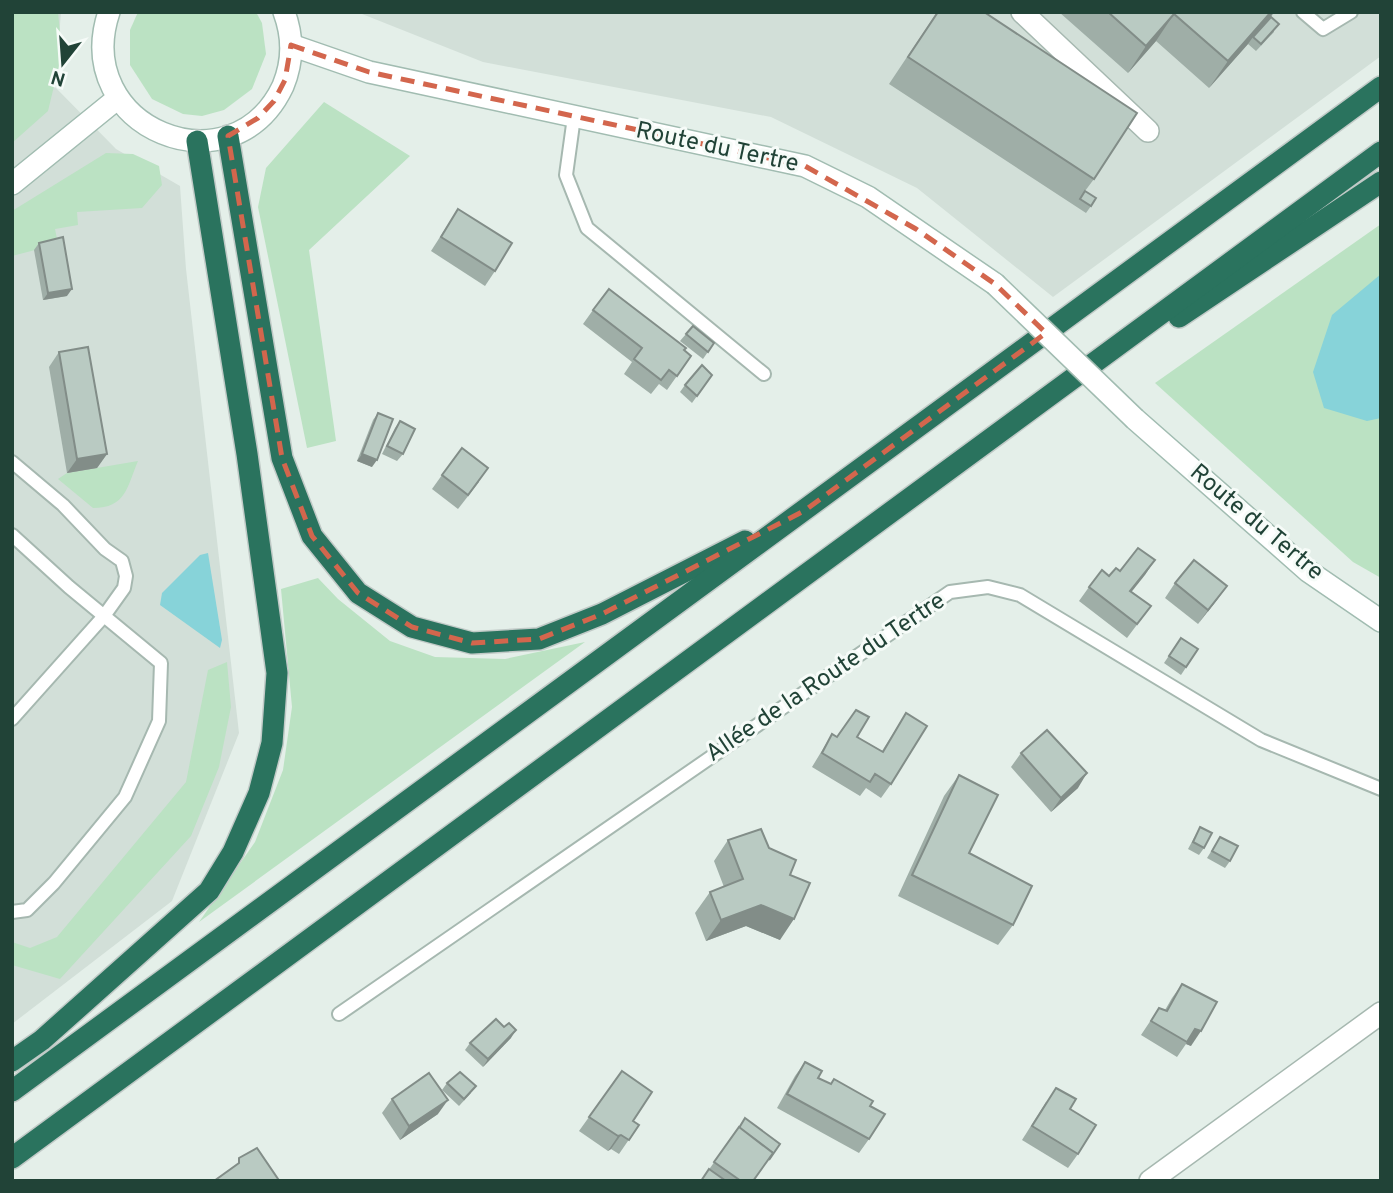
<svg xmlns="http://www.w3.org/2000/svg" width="1393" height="1193" viewBox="0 0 1393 1193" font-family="Overpass,sans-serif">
<rect width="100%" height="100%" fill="#e4efe9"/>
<g fill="#d2dfd8">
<path d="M12 12H61L55 87 116 149 180 186 186 269 239 733 172 901 12 1024Z"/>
<path d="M357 12H1381V56L1053 297 917 188 771 117 483 62Z"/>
</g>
<g fill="#bbe2c3">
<path d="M12 12H58L62 53 48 111 12 143Z"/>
<path d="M138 12H256L262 23 266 54 252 89 224 110 202 116 183 114 152 99 130 65V30Z"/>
<path d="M324 102 410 156 309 250 336 441 307 448 258 207 266 168Z"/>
<path d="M106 153 133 154 159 166 162 185 142 208 77 212 78 225 55 229 58 244 12 256V211Z"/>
<path d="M1381 224V578L1353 562 1155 383Z"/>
<path d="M138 461C127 487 126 508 93 508L58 479 67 473Z"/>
<path d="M318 578 338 599 390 641 435 657 505 659 585 642 199 922 255 842 283 770 292 707 281 589Z"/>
<path d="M227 662 231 707 219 767 191 836 60 979 12 965V942L30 948 57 937 186 782 208 670Z"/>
</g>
<g fill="#87d3d9">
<path d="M1381 274V418L1367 421 1324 408 1313 372 1332 315Z"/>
<path d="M208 553 222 640 220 648 160 605 162 593 200 555Z"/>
</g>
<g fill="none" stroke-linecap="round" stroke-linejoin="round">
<defs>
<g id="lane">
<path d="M1303 12 1323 29 1351 12"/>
<path d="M574 117 566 175 587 228 764 374"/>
<path d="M12 462 63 505 105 549 122 561 126 576 124 588 104 616 12 719"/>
<path d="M12 535 69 587 161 663 159 721 125 797 54 883 27 910 12 912"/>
<path d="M339 1014 950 592 988 587 1020 595 1261 740 1381 789"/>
</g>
<g id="street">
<path d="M1022 12 1148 131"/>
<path d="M1150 1181 1381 1013"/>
</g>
<g id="secondary">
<path d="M109 12C70 128 232 194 283 86 293 62 293 36 284 12"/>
<path d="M291 45 369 72 805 166 868 197 995 284"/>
<path d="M12 184 118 98"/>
<path d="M1135 419 1308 571 1381 621"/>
</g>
<g id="highway">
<path d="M228 136 282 458 312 536 358 593 412 627 472 643 539 639 602 614 745 541"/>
<path d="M1179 317 1381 182"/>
<path d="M12 1061 42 1040 209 891 233 852 259 793 272 743 277 673 247 454 197 141"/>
<path d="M12 1091 1381 87"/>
<path d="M12 1158 1381 152"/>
</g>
</defs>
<use href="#lane" stroke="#a6b8b0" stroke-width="16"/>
<use href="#street" stroke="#a6b8b0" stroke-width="24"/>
<use href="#secondary" stroke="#a1bcb1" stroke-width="24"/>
<use href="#highway" stroke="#c1cac7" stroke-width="24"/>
<use href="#lane" stroke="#fff" stroke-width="12"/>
<use href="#street" stroke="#fff" stroke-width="21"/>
<use href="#secondary" stroke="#fff" stroke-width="21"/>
<use href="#highway" stroke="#2a735e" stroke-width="21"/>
<defs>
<path id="secondary-bridge" d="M995 284 1135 419"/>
</defs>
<use href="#secondary-bridge" stroke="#a1bcb1" stroke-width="24" stroke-linecap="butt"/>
<use href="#secondary-bridge" stroke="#fff" stroke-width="21"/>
</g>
<g fill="#9faea7">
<path d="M937 12H984L1094 179 1085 191 1091 206 1086 213 889 84Z"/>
<path d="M1059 12H1274L1271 17 1274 32 1256 51 1248 44 1209 88 1156 41 1128 73Z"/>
<path d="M458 209 495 271 485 286 431 251Z"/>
<path d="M39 243 67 296 43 300 34 250Z"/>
<path d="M593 310 684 350 691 356 667 390 659 384 651 394 624 374 632 362 583 324Z"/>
<path d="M686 334 714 343 703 359 680 341Z"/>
<path d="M59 352 107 454 97 468 67 473 49 367Z"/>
<path d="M712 375 692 403 680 392 685 385Z"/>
<path d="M378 413 372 467 357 461 373 420Z"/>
<path d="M400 421 403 454 397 461 382 454 395 428Z"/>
<path d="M442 475 479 482 458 509 432 489Z"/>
<path d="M1155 560 1131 591 1151 606 1127 638 1079 601 1089 587 1109 576 1120 571Z"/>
<path d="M1175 583 1227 586 1198 624 1165 598Z"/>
<path d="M1181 638 1198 649 1181 675 1164 663Z"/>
<path d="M906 713 891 784 881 798 866 788 860 796 812 767 832 734 837 737H857L882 751Z"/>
<path d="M1021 753 1078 788 1051 812 1011 767Z"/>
<path d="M959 775 969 853 1013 925 998 945 898 896 944 796Z"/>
<path d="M1200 827 1204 848 1199 855 1188 849Z"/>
<path d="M1220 837 1230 861 1225 868 1207 858Z"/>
<path d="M728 840 769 848 790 875 780 940 746 926 706 941 695 913 710 892 724 887 714 861Z"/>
<path d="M1182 984 1191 1046 1186 1044 1177 1057 1141 1035 1159 1008 1165 1010 1172 998Z"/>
<path d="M511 1038 483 1067 465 1050 470 1043Z"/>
<path d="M805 1062 818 1078 830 1084 834 1079 869 1139 859 1153 777 1108 795 1076Z"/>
<path d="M622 1071 633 1121 639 1125 619 1154 611 1149 608 1151 579 1131Z"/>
<path d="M447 1083 471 1093 459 1106 442 1090Z"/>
<path d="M392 1099 438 1114 400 1140 382 1113Z"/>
<path d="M1046 1102 1070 1109 1078 1154 1068 1168 1022 1140Z"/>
<path d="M745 1118 753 1181H701Z"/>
</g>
<g fill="#828d88">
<path d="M1271 12H1274L1265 24 1253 37 1248 44 1209 88 1228 61Z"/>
<path d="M1174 14 1156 41 1128 73 1146 46Z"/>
<path d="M72 289 67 296 43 300 48 293Z"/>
<path d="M107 454 97 468 67 473 77 459Z"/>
<path d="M362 454 377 460 372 467 357 461Z"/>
<path d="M1155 560 1145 575 1121 605 1130 591Z"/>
<path d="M1227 586 1217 600 1198 624 1208 610Z"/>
<path d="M1087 773 1078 788 1051 812 1061 798Z"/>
<path d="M761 905 794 919 780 940 746 926 706 941 721 920Z"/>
<path d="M1195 1029 1201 1031 1191 1046 1186 1044Z"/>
<path d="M516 1030 511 1038 483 1067 488 1059Z"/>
<path d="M448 1100 438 1114 400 1140 409 1126Z"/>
<path d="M621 1135 611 1149 608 1151 618 1136Z"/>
</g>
<g fill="#b9cac2" stroke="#828d88" stroke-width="2">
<path d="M938 12H984L1137 113 1094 179 908 57Z"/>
<path d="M1108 12H1271L1228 61 1174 14 1146 46Z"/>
<path d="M1271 17 1279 24 1261 44 1253 37Z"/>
<path d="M1085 191 1096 198 1091 206 1080 199Z"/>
<path d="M458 209 512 243 495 271 441 237Z"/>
<path d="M63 237 72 289 48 293 39 243Z"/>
<path d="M609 289 686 348 684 350 691 356 677 376 669 370 661 380 634 359 642 348 593 310Z"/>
<path d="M693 326 714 343 708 352 686 334Z"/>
<path d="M88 347 107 454 77 459 59 352Z"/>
<path d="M702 365 712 375 697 396 685 385Z"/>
<path d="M378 413 393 419 377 460 362 454Z"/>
<path d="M400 421 415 429 403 454 387 446Z"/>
<path d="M462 448 488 468 468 495 442 475Z"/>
<path d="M1138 548 1155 560 1130 591 1151 606 1137 624 1089 587 1102 570 1109 576 1116 568 1120 571Z"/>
<path d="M1194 560 1227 586 1208 610 1175 583Z"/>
<path d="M1181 638 1198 649 1186 667 1169 656Z"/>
<path d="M856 710 869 717 857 737 883 752 906 713 927 726 891 784 875 774 870 782 822 753 832 734 837 737Z"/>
<path d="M1047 730 1087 773 1061 798 1021 753Z"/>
<path d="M959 775 998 795 969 853 1032 886 1013 925 912 875Z"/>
<path d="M1200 827 1212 833 1204 848 1193 842Z"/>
<path d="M761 829 769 848 796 860 790 875 810 883 794 919 761 905 721 920 710 892 743 879 728 840Z"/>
<path d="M1220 837 1238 846 1230 861 1212 851Z"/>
<path d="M1182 984 1217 1002 1201 1031 1195 1029 1187 1042 1151 1021 1159 1008 1167 1011Z"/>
<path d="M496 1019 504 1027 509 1023 516 1030 488 1059 470 1043Z"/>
<path d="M805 1062 822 1071 818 1078 831 1084 834 1079 873 1101 870 1106 885 1114 869 1139 787 1094Z"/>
<path d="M622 1071 652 1092 633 1121 639 1125 629 1140 621 1135 618 1136 589 1117Z"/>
<path d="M460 1072 476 1086 464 1099 447 1083Z"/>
<path d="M429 1073 448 1100 409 1126 392 1099Z"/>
<path d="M1056 1088 1076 1099 1070 1109 1096 1125 1078 1154 1032 1126Z"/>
<path d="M745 1118 780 1144 769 1160 773 1153 739 1128Z"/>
<path d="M739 1127 773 1153 753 1181H741L714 1162Z"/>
<path d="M257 1148 278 1179 276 1181H214L239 1163V1158Z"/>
<path d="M709 1169 726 1181H701Z"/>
</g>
<path fill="none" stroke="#d3664d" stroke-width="5" stroke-dasharray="14 9" stroke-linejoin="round" d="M291 45 369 72 805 166 916 229 995 284 1046 333 804 511 602 614 539 639 472 643 412 627 358 593 312 536 282 458 228 136 258 118 274 101 285 80Z"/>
<g text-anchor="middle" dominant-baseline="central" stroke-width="6" stroke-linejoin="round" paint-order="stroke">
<g font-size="24" fill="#214337" stroke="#f6fbf8">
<text transform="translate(717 148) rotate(12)">Route du Tertre</text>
<text transform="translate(1256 523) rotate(40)">Route du Tertre</text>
<text transform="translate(826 678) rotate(-34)">Allée de la Route du Tertre</text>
</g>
</g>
<rect width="1393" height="1193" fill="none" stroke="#214337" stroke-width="28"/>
<g transform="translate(63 63) rotate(197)" stroke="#f6fbf8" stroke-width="5" paint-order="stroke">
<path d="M0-5L12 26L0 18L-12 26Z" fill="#214337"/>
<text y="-10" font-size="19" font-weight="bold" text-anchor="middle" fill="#214337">N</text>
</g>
</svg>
